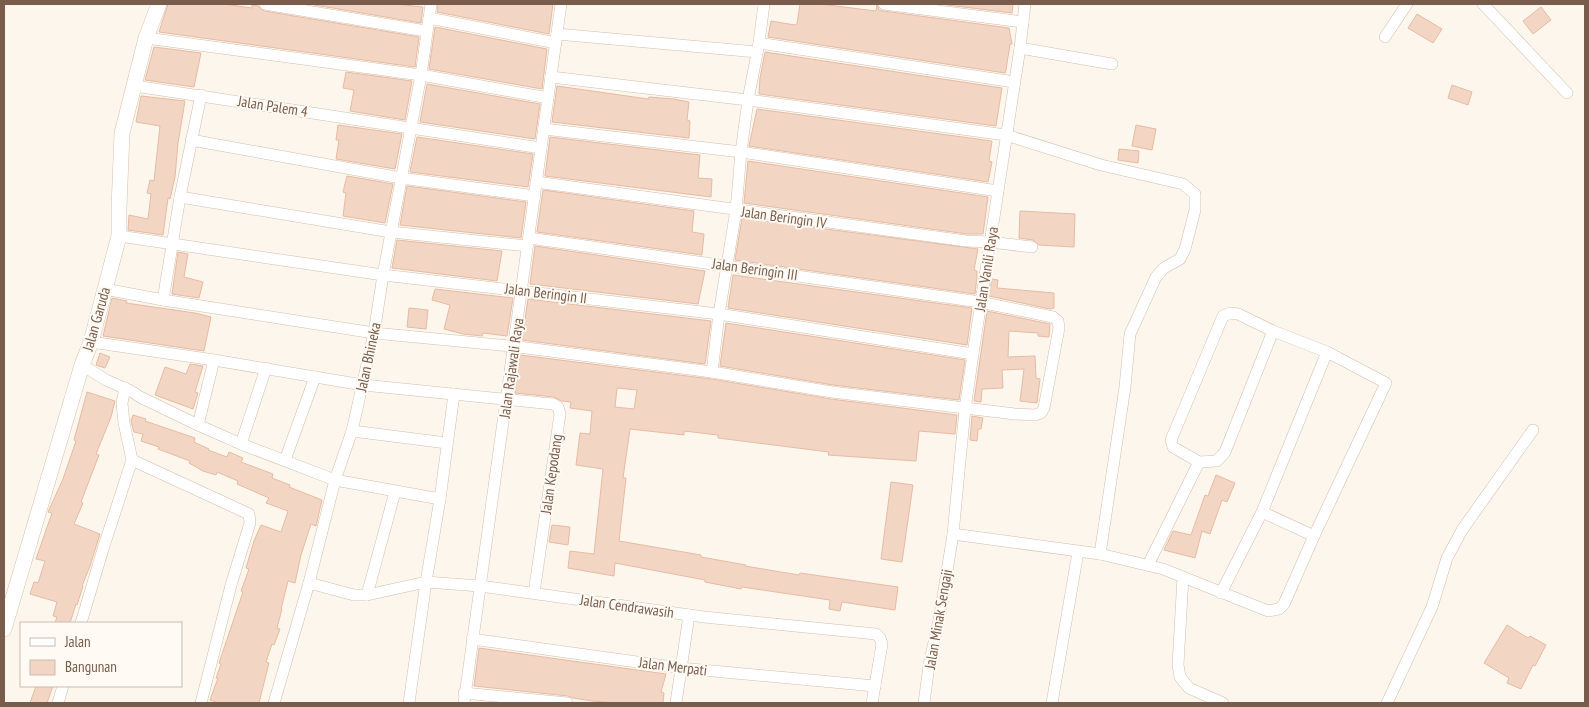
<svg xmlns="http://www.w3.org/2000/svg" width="1589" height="707" viewBox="0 0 1589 707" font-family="'PT Sans Narrow',sans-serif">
<rect width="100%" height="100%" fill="#fdf6ec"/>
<g fill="#f3d5c3" stroke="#e6bba3" fill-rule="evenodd">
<path d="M168 4H224L252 8V5L258 6 264 11 419 37 415 67 159 32Z"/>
<path d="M309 4H395L423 7 421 23Z"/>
<path d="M438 4H553L549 34 437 12Z"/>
<path d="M800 4H820L876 11 877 4 879 10 883 11 1009 28 1012 44H1010L1006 70 1005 73 768 37 771 21 795 25 797 24Z"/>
<path d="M940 4H1013L1012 13Z"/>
<path d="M1541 7 1551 20 1533 34 1523 21Z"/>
<path d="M1417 14 1442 29 1433 43 1408 28Z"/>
<path d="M435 27 547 49 542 89 429 69Z"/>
<path d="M154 47 201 53 194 87 145 80Z"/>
<path d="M765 52 1002 88 996 126 759 94 760 78Z"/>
<path d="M346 72 412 81 405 120 350 111 354 90 343 88Z"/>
<path d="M427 84 540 104 535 139 420 122Z"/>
<path d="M1452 85 1472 92 1468 105 1448 98Z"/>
<path d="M557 86 648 99 649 97 674 99 689 102 687 120 690 121 689 138 552 122Z"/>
<path d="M141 96 185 101 178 143 175 177 170 199 168 198 163 235 128 230 129 215 148 219 151 194 147 193 150 180 154 181 160 126 136 122Z"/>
<path d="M757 109 992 141 989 161 992 162 988 182 749 146Z"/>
<path d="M338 125 402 134 395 169 336 159 339 140H336Z"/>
<path d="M1136 125 1156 129 1152 150 1132 146Z"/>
<path d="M417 137 533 154 528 187 410 172Z"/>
<path d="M550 137 700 155 698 178 712 179 711 197 545 176Z"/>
<path d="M1119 149 1139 151 1138 163 1118 160Z"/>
<path d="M748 161 988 197 983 234H967L744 203Z"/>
<path d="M347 176 393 184 385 223 343 216 346 193 343 192Z"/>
<path d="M407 186 526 202 521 238 400 225Z"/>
<path d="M543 190 694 211 692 232 704 234 702 255 537 232Z"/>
<path d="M1020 211 1075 214 1074 247 1039 245 1033 240 1019 238Z"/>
<path d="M742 218 978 249 974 270 977 271V277L975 294 735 260Z"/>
<path d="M397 240 502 251 497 281 392 268Z"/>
<path d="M535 246 705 271 698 304 530 284Z"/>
<path d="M178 252 188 254 184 277 203 282 199 298 172 294Z"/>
<path d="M733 275 972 308 967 345 728 308Z"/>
<path d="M992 279 998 280 997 288 1054 293V308L1050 309 989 296Z"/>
<path d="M435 289 513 298 507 336 483 333 482 336 463 334 444 329 450 305 432 300Z"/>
<path d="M112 298 127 301 126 303 195 313 211 317 204 351 103 336Z"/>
<path d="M528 299 711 321 705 364 522 340Z"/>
<path d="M409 308 428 310 426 329 407 327Z"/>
<path d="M987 311 1050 324 1049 337 1038 336V333L1009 331 1008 357 1035 356 1036 378 1040 379 1037 403 1020 401 1024 369 1002 370 1003 388 982 389 981 402 974 401Z"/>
<path d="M726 323 965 360 959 400 833 385 720 366Z"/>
<path d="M100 353 110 357 105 368 96 365Z"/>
<path d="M520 355 711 379 831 399 957 415 955 434 919 431 916 461 828 455 829 452 718 438V435L684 431V435L630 429 623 478H626L619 541 701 555V557L746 565 745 566 799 575 800 573 898 587 895 610 842 602 840 611 829 609 830 600 742 587 741 589 705 582V580L615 563 614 576 568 568 570 551 594 554 603 469 576 465 580 433 590 434 592 411 570 408 571 402 562 401 554 397 515 393ZM617 388 637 390 634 409 615 407Z"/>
<path d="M190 364 203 366 195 392 198 393 193 409 155 395 165 367 186 374Z"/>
<path d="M87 392 115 401 111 417 96 454 99 455 81 502 83 503 74 524 100 534 90 566 82 586H83L77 605 76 604 70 623H55L57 617 53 616 57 602 30 594 34 582 38 583 45 561 36 559 52 513 48 512 63 479 76 441 74 440Z"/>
<path d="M133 415 146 419 145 421 195 438 194 442 209 449 208 450 227 457 229 452 243 458 241 462 273 474 272 478 290 485 289 487 322 500 316 526 311 524 301 555 295 583 288 581 281 609H282L277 628 280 629 274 645 272 644 266 662 269 663 259 703H219L210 700 218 678H216L221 664 219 663 243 592 241 591 249 569 246 568 254 541 261 525 281 532 288 511 266 503 269 498 237 484 238 481 217 472 216 475 203 471 189 463 190 461 158 449 159 447 141 441 143 434 134 432 131 421Z"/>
<path d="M972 416 983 418 981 429H978L977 441 970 440Z"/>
<path d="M1216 475 1235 483 1227 502 1222 500 1210 534 1202 531 1195 558 1164 550 1173 531 1191 535 1205 495 1208 496Z"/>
<path d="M891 482 913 485 902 562 881 559Z"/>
<path d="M552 525 570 527 568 545 549 542Z"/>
<path d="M1507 625 1528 638 1530 636 1546 645 1535 666 1533 665 1521 689 1507 683 1509 678 1484 663Z"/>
<path d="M479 648 666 674 661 692 664 693 663 703H616L592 701 573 698 568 696 474 686Z"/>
<path d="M36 686H53L47 703H30Z"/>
</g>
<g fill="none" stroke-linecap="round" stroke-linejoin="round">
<defs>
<g id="street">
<path d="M265 4 426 31"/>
<path d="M884 4 1023 22"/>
<path d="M1483 4 1567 93"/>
<path d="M429 18 556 43"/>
<path d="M557 34 757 52"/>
<path d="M1385 37 1407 4"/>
<path d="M146 38 421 75 548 98"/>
<path d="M759 43 1014 82"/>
<path d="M1020 48 1112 64"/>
<path d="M551 77 748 100 1006 135 1101 165 1183 184 1195 194V210L1185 249 1180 259 1164 268 1156 277 1130 334 1125 387 1100 554"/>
<path d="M135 86 541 148"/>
<path d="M544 129 741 152 998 191"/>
<path d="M191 140 401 178 535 196"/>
<path d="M536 182 966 241 990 242 1032 247"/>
<path d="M180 197 391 232 527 246"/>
<path d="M119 236 383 275 719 314 973 354"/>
<path d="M105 289 163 300 374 333 511 346 712 372 832 392 1015 414 1035 415 1041 413 1044 408 1059 328 1058 321 1053 317 980 302 529 238"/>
<path d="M163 300 180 197 201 95"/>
<path d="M91 342 214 360 363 385 553 404 558 407 560 414 534 593"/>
<path d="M82 365 106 380 131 391 140 397 198 425 241 444 335 480 440 499"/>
<path d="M712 372 719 314 736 210 741 152 748 100 759 43 764 4"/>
<path d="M198 425 214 360"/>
<path d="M352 431 447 443"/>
<path d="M241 444 266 368"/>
<path d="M132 460 249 514 250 523 231 585 201 703"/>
<path d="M285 460 315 377"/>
<path d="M1262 512 1314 536"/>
<path d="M953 534 1100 554 1163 569 1183 577 1178 665 1180 677 1189 688 1223 703"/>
<path d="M1148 565 1199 462"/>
<path d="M1183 577 1268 611 1279 609 1284 604 1314 536 1386 383 1327 352"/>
<path d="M309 583 354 595H367L426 582 480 586 704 617 876 634 880 638 882 644 872 703"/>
<path d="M1221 593 1262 512 1327 352 1273 331 1238 314 1231 313 1223 316 1171 440 1173 447 1199 462 1217 461 1225 452 1273 331"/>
<path d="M367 595 395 492"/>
<path d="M81 623 103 549 132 460 124 423 122 403 125 388"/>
<path d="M472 639 680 668 875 686"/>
<path d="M464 693 567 703"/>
<path d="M58 703 63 686"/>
<path d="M274 703 309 583 335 480 352 431 374 333 383 275 421 75 431 4"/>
<path d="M409 703 426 582 440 499 454 394"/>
<path d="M464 703 561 4"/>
<path d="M676 703 689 615"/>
<path d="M924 703 929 665 940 615 953 534 965 409 973 354 1020 48 1025 4"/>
<path d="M1052 703 1078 552"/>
<path d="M1387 703 1432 607 1447 558 1462 530 1533 430"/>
</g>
<path id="secondary" d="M4 629 82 365 91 342 119 236V208L122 133 146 38 159 4"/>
</defs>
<use href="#street" stroke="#d1beb0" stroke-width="12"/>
<use href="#secondary" stroke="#d6c0b0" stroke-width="16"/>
<use href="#street" stroke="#fff" stroke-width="11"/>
<use href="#secondary" stroke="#fff" stroke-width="15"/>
</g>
<g text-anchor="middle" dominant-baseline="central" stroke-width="4" stroke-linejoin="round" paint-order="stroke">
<g font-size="15" fill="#7a5c4d" stroke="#fffaf3">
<text transform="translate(273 106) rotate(9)">Jalan Palem 4</text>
<text transform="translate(784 217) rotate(8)">Jalan Beringin IV</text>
<text transform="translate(755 269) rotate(8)">Jalan Beringin III</text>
<text transform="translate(986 269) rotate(-81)">Jalan Vanili Raya</text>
<text transform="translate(546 293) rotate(7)">Jalan Beringin II</text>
<text transform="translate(96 319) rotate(-74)">Jalan Garuda</text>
<text transform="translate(368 357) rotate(-78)">Jalan Bhineka</text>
<text transform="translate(511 368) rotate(-82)">Jalan Rajawali Raya</text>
<text transform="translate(551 474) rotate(-82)">Jalan Kepodang</text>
<text transform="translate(627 606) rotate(8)">Jalan Cendrawasih</text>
<text transform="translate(938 619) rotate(-80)">Jalan Minak Sengaji</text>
<text transform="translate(673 666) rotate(7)">Jalan Merpati</text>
</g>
</g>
<rect width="1589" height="707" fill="none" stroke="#7a5c4d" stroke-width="10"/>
<rect x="20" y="622" width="162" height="65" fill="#fffaf3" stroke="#cabbb1"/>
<rect x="30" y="638" width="25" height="8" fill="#ffffff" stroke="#cabbb1"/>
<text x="65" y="647" font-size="15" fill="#7a5c4d">Jalan</text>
<rect x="30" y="660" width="25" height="15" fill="#f3d5c3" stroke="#cabbb1"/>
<text x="65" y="672" font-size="15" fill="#7a5c4d">Bangunan</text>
</svg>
